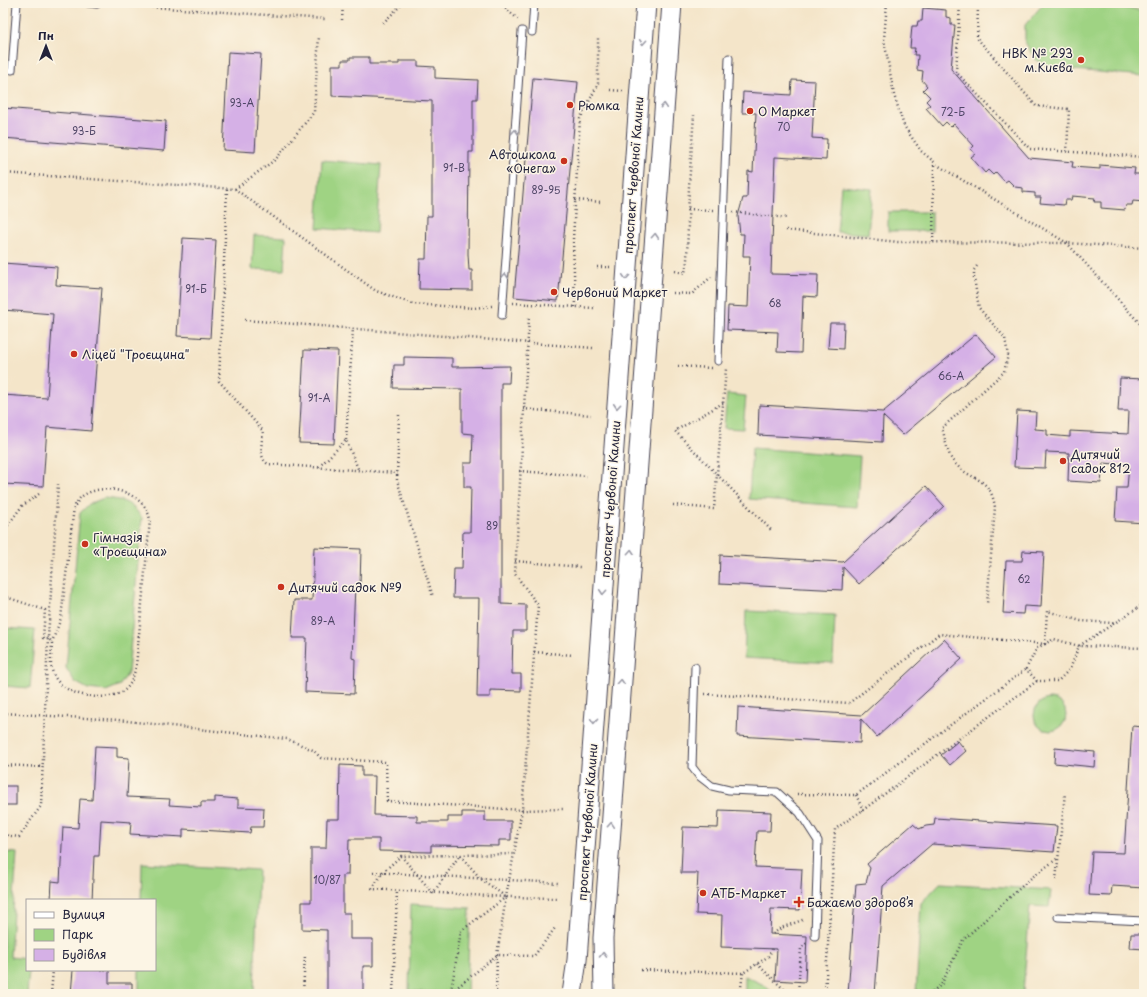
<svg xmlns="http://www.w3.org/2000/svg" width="1147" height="997" viewBox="0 0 1147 997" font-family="'Playpen Sans',sans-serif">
<rect width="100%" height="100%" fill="#fcf5e5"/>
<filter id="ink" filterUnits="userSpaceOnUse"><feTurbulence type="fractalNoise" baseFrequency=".025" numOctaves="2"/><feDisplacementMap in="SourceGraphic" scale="8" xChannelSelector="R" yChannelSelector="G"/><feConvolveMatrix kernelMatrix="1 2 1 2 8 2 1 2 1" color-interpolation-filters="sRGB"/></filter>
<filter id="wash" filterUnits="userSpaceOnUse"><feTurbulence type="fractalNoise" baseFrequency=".012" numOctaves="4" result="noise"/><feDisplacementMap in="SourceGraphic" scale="16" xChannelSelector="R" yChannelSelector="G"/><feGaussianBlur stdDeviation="0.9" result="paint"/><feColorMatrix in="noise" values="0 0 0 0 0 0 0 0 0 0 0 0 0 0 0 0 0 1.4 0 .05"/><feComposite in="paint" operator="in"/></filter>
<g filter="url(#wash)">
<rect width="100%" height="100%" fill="#f4e5c9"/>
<g fill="#9fd383" stroke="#607a5f">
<path d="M1044 3H1080L1144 10V76L1051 68 1035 59 1025 42V25Z"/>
<path d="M322 160 381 165 376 233 317 228Z"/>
<path d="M841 186 872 189 868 234 837 232Z"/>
<rect x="888" y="212" width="44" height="19"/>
<path d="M254 235 286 237 284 270 252 269Z"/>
<path d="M727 394 746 396 743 429 724 428Z"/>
<path d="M752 448 860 456 857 507 749 499Z"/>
<path d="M104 498C124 500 131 502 142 518L128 673 120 685 106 691 88 689 75 682 66 668 80 513 89 504Z"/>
<path d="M746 611 835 615 833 663 744 658Z"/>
<path d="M3 628 35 630 30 688 3 686Z"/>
<circle cx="1050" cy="715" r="16"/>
<path d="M3 852 17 853 10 957 27 959V970H29L27 994H3Z"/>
<path d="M142 863 258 870 254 994H139V970H155V900H141Z"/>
<path d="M940 883 1051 890 1049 907 1030 906 1023 994H916L921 903Z"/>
<path d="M411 904 470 908 467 994 409 991Z"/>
<path d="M745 976 764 985 774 994H745Z"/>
</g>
<g id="blocks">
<g fill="#d5b0e6">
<path d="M923 8 946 10V17L951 18V25H955L951 69 1029 158 1073 162 1072 167 1100 169V165L1135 168 1134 174H1142L1141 179H1144V202L1133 201 1132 205H1126L1125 210 1101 208V202H1094L1095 198 1072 196 1071 200H1065L1064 205 1040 203 1041 197H1035V193L1023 192V188L1015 187 1008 180 1005 182 996 172 993 175 988 170 985 173 971 157 975 154 971 149 974 146 954 124 951 127 946 122 942 126 926 108 930 105 926 101 930 97 923 90 927 86 922 80 923 71 917 70 918 55H914L915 48H910L912 26H917L918 21H922Z"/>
<path d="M228 52 261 54 255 152 223 150Z"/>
<path d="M350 57H369V64H399V61H418V66L435 67V78L478 80 477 99H473V152H469L468 254 469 270H472V290L419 289 420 259H426L427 216H432V101L332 96V65H342V60H350Z"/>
<path d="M533 78 578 82 558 301 514 297Z"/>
<path d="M792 80 815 81 812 138 827 139 826 160 775 157 771 274 818 275 817 297 803 296 801 353 777 352 778 332 727 330 728 306 748 307 750 256H743L744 234H740L738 216 743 198H747L748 171 753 172 756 113H742L743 92 791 95Z"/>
<path d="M3 108 166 121 164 151 3 138Z"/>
<path d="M183 238 216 240 210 338 177 336Z"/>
<path d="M3 263 57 267 56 285 102 288 91 431 47 427 43 486 3 484V395L47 398 53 314 3 310Z"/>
<path d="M830 323H844L843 349 828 348Z"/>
<path d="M976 334 996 357 903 435 883 416 882 442 758 435 759 405 883 412Z"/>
<path d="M304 350 338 351 334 444 299 443Z"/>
<path d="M404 357 452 358V367L510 366 509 383H501V604L526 605V631H513L512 674H521V691L490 690V697H477L479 598H453L454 569H462L463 532H470L471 487H464V463H472L473 434 462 433V389L393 388 394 365H404Z"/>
<path d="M1120 378 1144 379V523L1115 521 1117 488H1127L1129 465 1103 463 1101 483 1068 481 1069 453 1046 452 1045 468 1014 467 1017 411 1036 412 1035 429 1047 430V435L1070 437V431L1128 434 1129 411H1118Z"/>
<path d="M926 486 944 506 859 584 843 567 842 590 719 584 720 555 843 562Z"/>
<path d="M314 547 361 549 360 585H355L352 658 355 659 354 694 305 692 307 638H292L294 600H312Z"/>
<path d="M1023 551 1044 552 1041 607 1024 606 1023 614 1003 613 1006 561H1022Z"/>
<path d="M944 639 962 659 877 737 861 719 860 743 737 736 738 707 862 715Z"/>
<path d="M1132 726 1144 727V888L1112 886 1111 896 1089 895 1092 852 1124 853Z"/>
<path d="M958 741 966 751 950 765 941 755Z"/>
<path d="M95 746 117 747V757L129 758 127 797 170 799 169 805 201 807V802H215V797L238 799V807L264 808 263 827H251L250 833 183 829V837L130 834 131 822 101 820 99 856H94L92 900H51L52 881 60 882 63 827 78 828 80 799 92 800Z"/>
<path d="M1055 748 1095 752 1094 767 1054 763Z"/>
<path d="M340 765 362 766V776H375L374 815 417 816V822H448V817H462V812H485V821H511V840H499V846L431 845V852L379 851V839H349L348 875H343V913H350V939H373V966H363V994H327V930L302 929V902H311V848H326L327 819H339Z"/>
<rect x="3" y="786" width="13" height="19"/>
<path d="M719 810 771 812 770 831H757L755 867 802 869 800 910 771 909 770 934 807 936 805 982 775 980 777 949 721 947 722 915 696 914 698 873H681L683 827 718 828Z"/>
<path d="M935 818 1057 826 1054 852 932 844 883 886 875 994H848L856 884 866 883 870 868 867 864 913 824 919 829 926 826 934 825Z"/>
<path d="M1131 934H1144V949L1130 948Z"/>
<path d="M73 970H109V983H132V994H71Z"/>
</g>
</g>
</g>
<g filter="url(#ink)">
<use href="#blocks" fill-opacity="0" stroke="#423f50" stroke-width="1"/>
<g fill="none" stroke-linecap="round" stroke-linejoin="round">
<defs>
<g id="service">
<path d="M88 3 97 4"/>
<path d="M532 32 534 3"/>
<path d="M12 70 17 3"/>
<path d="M502 315 522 31"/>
<path d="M718 361 729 58"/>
<path d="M695 667 692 767 699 776 712 786 729 790 777 792 800 813 818 841 815 936"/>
<path d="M1058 917 1144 921"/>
</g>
<g id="secondary">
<path d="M572 994 577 960 646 3"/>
<path d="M604 994 603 938 672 3"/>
</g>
</defs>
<use href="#service" stroke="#423f50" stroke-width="9"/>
<use href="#secondary" stroke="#423f50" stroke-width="21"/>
<g stroke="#423f50" stroke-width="2.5" stroke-dasharray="1 3" stroke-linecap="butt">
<path d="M499 3 520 21"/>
<path d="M887 3 884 39 894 95 904 126 921 151 939 166 1067 243 1144 328"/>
<path d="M960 3 956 72 1030 149 1144 157"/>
<path d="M971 3 978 7 977 38 1036 106 1069 109 1067 152"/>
<path d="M1138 3 1144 4"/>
<path d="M108 4 325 19"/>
<path d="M342 20 343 3"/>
<path d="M383 23 403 3"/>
<path d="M610 90 623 91"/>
<path d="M3 173 235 189 376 291 413 304 474 308 492 306"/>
<path d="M227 189 219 381 263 431C262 442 258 458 268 464L398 473"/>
<path d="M235 189 276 159 314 112 319 36"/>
<path d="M575 200 601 202"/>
<path d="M688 209 714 210"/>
<path d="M733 212 787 218"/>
<path d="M786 230 898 242 1067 243 1144 248"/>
<path d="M933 242 934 163"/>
<path d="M977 266 974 270V278L979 308 1005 338 1008 355 1004 372 942 428C945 437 947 453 953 461 969 482 990 474 995 507L987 604"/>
<path d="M597 267H611"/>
<path d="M675 271 685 273 687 261 689 186 694 115"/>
<path d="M673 293 692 294 711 277"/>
<path d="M513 303 594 308"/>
<path d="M575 307 573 239 580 119 598 84V36"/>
<path d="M245 320 593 348"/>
<path d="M678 366 711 368"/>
<path d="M723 403 675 431 772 531"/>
<path d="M523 409 591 415"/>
<path d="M399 415 397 480 433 597"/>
<path d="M346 440 353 328"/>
<path d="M319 467 346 440 359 471"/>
<path d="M519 471 587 476"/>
<path d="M673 505 714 509 726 369"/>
<path d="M3 532 22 506 39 494"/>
<path d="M515 561 580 567"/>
<path d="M3 596 45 610 43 638H48L52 642C52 652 49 663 53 673 61 697 108 704 126 689 132 683 134 674 136 666L150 520C146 492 103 480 81 497 78 500 76 504 74 507L61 618 52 642"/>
<path d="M1144 604 1079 646 1070 669 1058 681H1037L1026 669 1037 648 1054 639 1079 646 1144 648"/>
<path d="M534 652 573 655"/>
<path d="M705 694 849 703 939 634 1045 644 1047 611 1081 621 1114 623"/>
<path d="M3 713 118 720 287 739 313 750 321 758 386 762 387 801 522 810 563 809"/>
<path d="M3 765 43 767"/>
<path d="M797 794 856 795 1026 669"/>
<path d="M856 795 863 810 1037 681"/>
<path d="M3 835 19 837 41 806 48 638 58 484"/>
<path d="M401 856 433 893 460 855 481 879 506 897 497 955 496 994"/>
<path d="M373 872 558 883"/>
<path d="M1056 880 1065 793"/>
<path d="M371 889 506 897 557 898"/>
<path d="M372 889 383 872 401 856 513 854"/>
<path d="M773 934 781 928 805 919"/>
<path d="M757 964 789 994"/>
<path d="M641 970 743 973 769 956 772 949"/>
<path d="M451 991 472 994"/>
<path d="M51 994 53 970"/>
<path d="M303 994 305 955"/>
<path d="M393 994 397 891"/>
<path d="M449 994 497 955 534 956 555 928"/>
<path d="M453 994 451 991 461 931 506 897 522 810 538 605 515 574 529 317"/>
<path d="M740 994 743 973"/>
<path d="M798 994 801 948 807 943"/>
<path d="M825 994 835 829 863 810"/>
<path d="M929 994 941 985 963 940 1031 878 1058 858"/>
</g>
<use href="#service" stroke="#fff" stroke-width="7"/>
<use href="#secondary" stroke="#fff" stroke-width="19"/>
</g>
<defs><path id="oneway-chevron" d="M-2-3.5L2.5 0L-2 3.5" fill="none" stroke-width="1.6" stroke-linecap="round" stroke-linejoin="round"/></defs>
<g stroke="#9c9ca7">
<use href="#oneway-chevron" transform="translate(643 42) rotate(94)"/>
<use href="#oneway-chevron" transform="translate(664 106) rotate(-86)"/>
<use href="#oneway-chevron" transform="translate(515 132) rotate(-86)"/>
<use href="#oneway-chevron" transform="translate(655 236) rotate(-86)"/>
<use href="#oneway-chevron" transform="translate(505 276) rotate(-86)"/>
<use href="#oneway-chevron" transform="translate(626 277) rotate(94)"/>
<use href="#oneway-chevron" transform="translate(617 406) rotate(94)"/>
<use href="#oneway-chevron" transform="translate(631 552) rotate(-86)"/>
<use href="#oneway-chevron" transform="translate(603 592) rotate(94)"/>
<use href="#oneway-chevron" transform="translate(621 682) rotate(-86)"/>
<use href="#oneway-chevron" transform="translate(594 721) rotate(94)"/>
<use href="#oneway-chevron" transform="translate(611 825) rotate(-86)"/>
<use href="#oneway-chevron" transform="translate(603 955) rotate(-89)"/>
</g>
</g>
<g fill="#c8321e" stroke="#fcf5e5" stroke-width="1.5">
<circle cx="1081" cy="60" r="4"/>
<circle cx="570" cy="105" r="4"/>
<circle cx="750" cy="111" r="4"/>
<circle cx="564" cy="161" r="4"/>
<circle cx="554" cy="292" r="4"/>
<circle cx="74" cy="354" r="4"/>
<circle cx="1063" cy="461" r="4"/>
<circle cx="85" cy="544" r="4"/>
<circle cx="281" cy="587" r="4"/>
<circle cx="703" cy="893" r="4"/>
<path d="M797 896h4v4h4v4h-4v4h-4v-4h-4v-4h4z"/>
</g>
<g text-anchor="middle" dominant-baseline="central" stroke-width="3" stroke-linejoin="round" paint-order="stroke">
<g font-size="10" fill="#4f4666">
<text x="242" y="102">93-А</text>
<text x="953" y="111">72-Б</text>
<text x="784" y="126">70</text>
<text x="84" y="130">93-Б</text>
<text x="454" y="167">91-В</text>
<text x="546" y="189">89-95</text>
<text x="196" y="288">91-Б</text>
<text x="775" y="302">68</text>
<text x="951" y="375">66-А</text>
<text x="319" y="397">91-А</text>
<text x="492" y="525">89</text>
<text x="1024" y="578">62</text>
<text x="323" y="620">89-А</text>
<text x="327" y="879">10/87</text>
</g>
<g font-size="12" fill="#22223b" stroke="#fcf5e5" text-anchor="start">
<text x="1073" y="53" text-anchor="end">НВК № 293<tspan x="1073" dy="14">м.Києва</tspan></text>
<text x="578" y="105">Рюмка</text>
<text x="758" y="111">О Маркет</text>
<text x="556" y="154" text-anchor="end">Автошкола<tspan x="556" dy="14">«Онега»</tspan></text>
<text x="562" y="292">Червоний Маркет</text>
<text x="82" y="354">Ліцей "Троєщина"</text>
<text x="1071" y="454">Дитячий<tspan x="1071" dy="14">садок 812</tspan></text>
<text x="93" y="537">Гімназія<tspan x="93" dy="14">«Троєщина»</tspan></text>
<text x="289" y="587">Дитячий садок №9</text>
<text x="711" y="893">АТБ-Маркет</text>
<text x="807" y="902">Бажаємо здоровʼя</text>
</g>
<g font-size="12" fill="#22223b" stroke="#fcf5e5">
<text transform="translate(633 175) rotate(-86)">проспект Червоної Калини</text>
<text transform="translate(610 499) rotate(-86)">проспект Червоної Калини</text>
<text transform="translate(587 822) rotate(-86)">проспект Червоної Калини</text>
</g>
</g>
<rect width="1147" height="997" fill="none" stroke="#fcf5e5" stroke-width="16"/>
<rect x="26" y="899" width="130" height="72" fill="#fcf5e5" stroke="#a5a1a1"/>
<rect x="34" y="912" width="20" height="6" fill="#ffffff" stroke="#a5a1a1"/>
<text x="62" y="919" font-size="12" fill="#22223b">Вулиця</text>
<rect x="34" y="929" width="20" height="12" fill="#9fd383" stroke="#a5a1a1"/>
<text x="62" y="939" font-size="12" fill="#22223b">Парк</text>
<rect x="34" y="949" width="20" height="12" fill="#d5b0e6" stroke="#a5a1a1"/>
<text x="62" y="959" font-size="12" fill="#22223b">Будівля</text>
<g transform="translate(46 46)" stroke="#fcf5e5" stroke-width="3" paint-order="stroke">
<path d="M0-3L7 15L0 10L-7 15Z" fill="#22223b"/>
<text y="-6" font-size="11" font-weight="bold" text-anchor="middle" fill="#22223b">Пн</text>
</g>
</svg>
